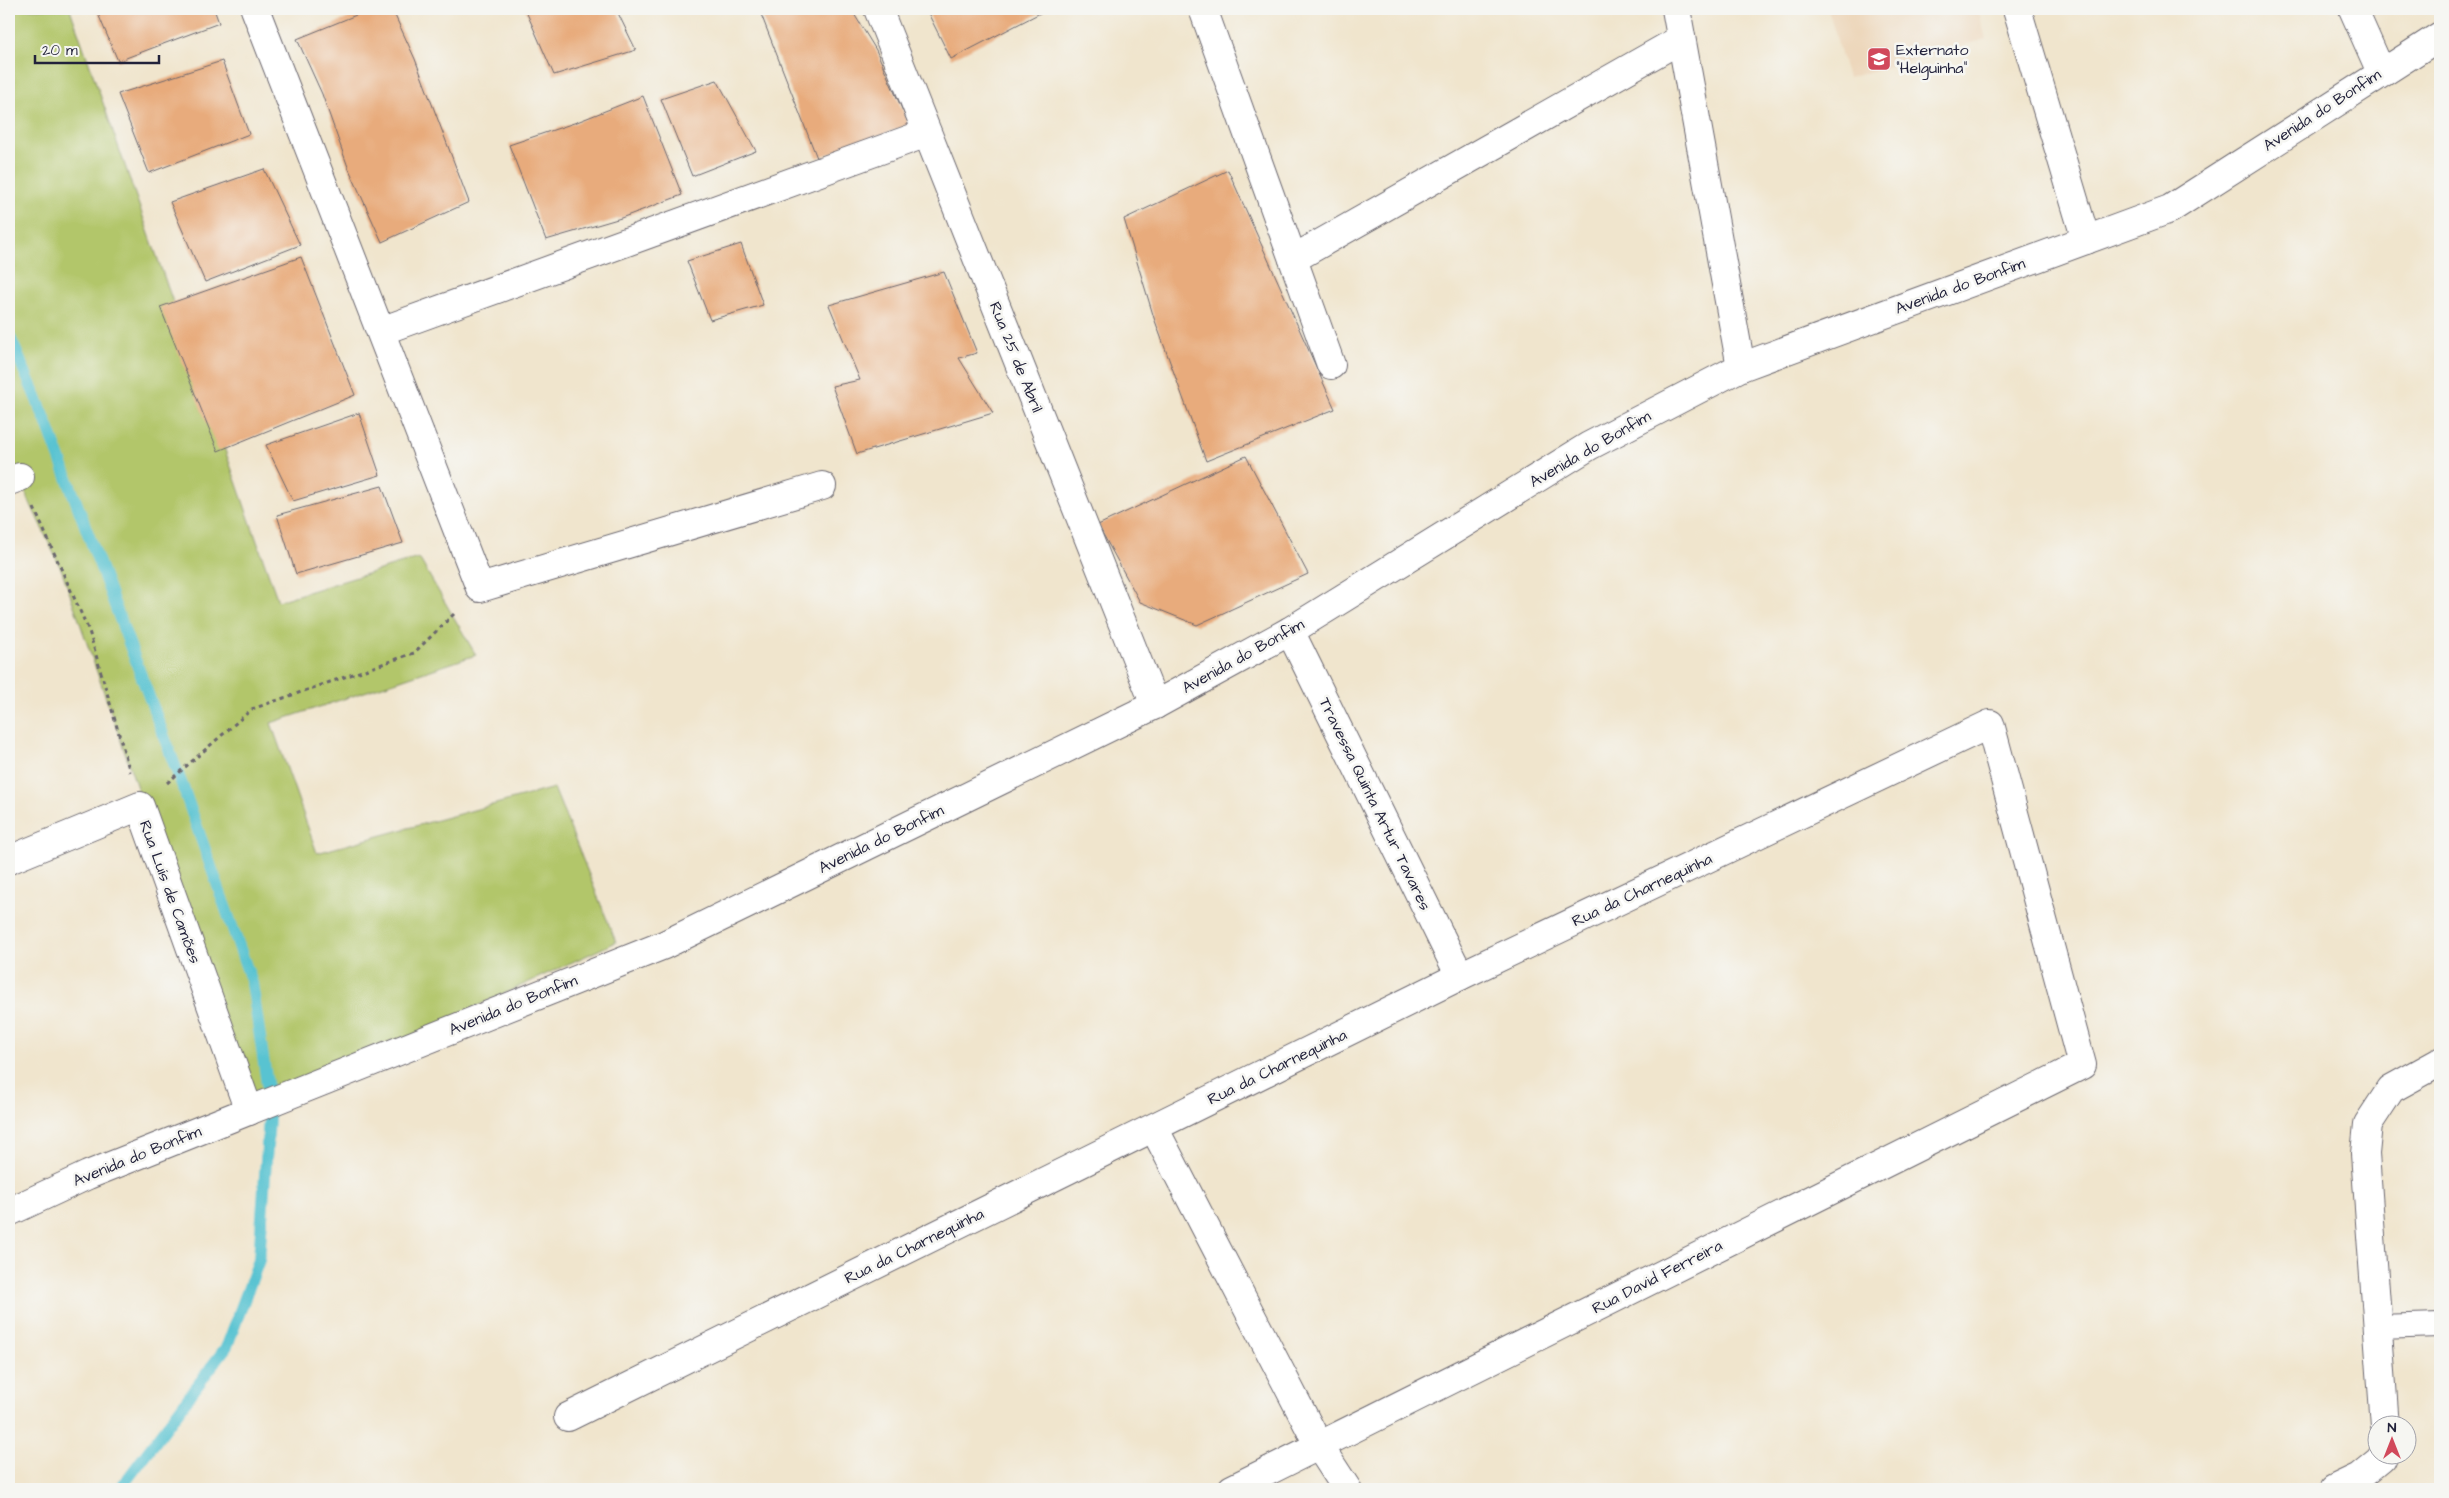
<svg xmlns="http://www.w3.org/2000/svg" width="2449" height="1498" viewBox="0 0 2449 1498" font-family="'Architects Daughter',sans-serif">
<rect width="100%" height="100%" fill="#f6f6f2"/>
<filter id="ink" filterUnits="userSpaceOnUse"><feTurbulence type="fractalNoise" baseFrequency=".02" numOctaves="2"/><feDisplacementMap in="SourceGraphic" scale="10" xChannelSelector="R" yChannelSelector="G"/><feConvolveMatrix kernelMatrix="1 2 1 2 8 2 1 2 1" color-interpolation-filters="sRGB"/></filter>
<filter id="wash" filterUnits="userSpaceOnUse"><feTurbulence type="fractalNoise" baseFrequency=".0096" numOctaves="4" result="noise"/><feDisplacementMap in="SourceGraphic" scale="20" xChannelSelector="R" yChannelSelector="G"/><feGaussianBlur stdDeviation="1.12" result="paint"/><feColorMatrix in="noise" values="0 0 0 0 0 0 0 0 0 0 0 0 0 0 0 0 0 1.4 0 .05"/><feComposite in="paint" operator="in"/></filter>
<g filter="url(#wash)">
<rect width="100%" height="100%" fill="#f0e5cd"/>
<path fill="#edd7bb" d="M1828 9H1978L1986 39 1848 78Z"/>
<path fill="#b2c66a" stroke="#6a7452" d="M9 9H70L278 601 419 558 476 655 271 723 317 853 554 788 616 942 249 1111 62 571 9 458Z"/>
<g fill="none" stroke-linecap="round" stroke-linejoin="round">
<path stroke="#58c3d1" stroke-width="12" d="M9 335 44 416 184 790 252 983 270 1104 259 1260 227 1346 120 1489"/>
</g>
<g id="blocks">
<g fill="#e8ab7b">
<path d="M96 9H214L219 23 118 61Z"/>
<path d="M371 9H392L415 59 469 202 382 242 348 167 322 94 297 39Z"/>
<path d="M525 9H616L636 50 554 75Z"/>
<path d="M759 9H851L876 50 909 125 817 158Z"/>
<path d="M926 9H1043L1044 11 951 59Z"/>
<path d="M222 61 249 134 149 173 118 94Z"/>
<path d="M717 80 756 151 692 176 661 99Z"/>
<path d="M643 96 682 195 621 218 546 240 509 145 577 122Z"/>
<path d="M264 169 300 245 205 282 170 202Z"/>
<path d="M1228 170 1335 409 1206 461 1154 318 1124 219Z"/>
<path d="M741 244 763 305 710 320 687 261Z"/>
<path d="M301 257 355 395 218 451 160 307Z"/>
<path d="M944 272 977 353 959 358 993 413 857 454 832 386 860 380 829 305Z"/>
<path d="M359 413 380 475 293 501 266 445Z"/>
<path d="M1246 456 1308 574 1197 625 1140 602 1098 525Z"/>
<path d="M382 486 403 543 296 574 277 515Z"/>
</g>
</g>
</g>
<g filter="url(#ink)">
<use href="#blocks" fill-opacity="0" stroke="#6a666e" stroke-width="1"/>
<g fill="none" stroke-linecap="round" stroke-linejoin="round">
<defs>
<path id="lane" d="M2378 1327 2440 1325"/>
<g id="street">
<path d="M255 9 480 588 822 486"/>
<path d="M878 9 1155 705"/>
<path d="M1203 9 1331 365"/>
<path d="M1676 9 1741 367"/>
<path d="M2017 9 2086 240"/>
<path d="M2353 9 2381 72"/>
<path d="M1293 259 1681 39"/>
<path d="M381 331 927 133"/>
<path d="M9 481 20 477"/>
<path d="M1290 631 1460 976"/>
<path d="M9 860 140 806 249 1111"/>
<path d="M1154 1128 1319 1446 1347 1489"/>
<path d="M568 1417 1460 976 1990 724 2082 1065 1232 1489"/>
<path d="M2385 1426 2365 1154 2368 1124 2391 1089 2440 1062"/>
<path d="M2334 1489 2359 1477 2381 1459 2382 1456"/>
</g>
<path id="secondary" d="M9 1212 88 1175 664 945 1155 705 1290 631 1589 446 1741 367 2170 209 2440 36"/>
</defs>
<use href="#lane" stroke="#6a666e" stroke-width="26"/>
<use href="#street" stroke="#6a666e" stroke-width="30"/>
<use href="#secondary" stroke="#6a666e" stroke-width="30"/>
<g stroke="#6a666e" stroke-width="3" stroke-dasharray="4 4" stroke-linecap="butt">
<path d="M34 508 89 631 130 772"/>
<path d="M167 783 252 709 414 653 456 612"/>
</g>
<use href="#lane" stroke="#fff" stroke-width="24"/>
<use href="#street" stroke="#fff" stroke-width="28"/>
<use href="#secondary" stroke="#fff" stroke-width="28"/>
</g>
</g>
<defs>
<symbol id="school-square" viewBox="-11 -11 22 22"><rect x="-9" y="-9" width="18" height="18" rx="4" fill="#d1495b" stroke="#f6f6f2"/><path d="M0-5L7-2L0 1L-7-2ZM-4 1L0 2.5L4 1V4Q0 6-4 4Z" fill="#fff"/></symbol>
</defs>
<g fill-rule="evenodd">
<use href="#school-square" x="1865" y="45" width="28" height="28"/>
</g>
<g text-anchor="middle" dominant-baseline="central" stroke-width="5" stroke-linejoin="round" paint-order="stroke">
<g font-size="16" fill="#22223b" stroke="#f6f6f2" text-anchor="start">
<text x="1896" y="50">Externato<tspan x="1896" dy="18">"Helguinha"</tspan></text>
</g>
<g font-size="16" fill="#22223b" stroke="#f6f6f2">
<text transform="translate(2322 110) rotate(-33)">Avenida do Bonfim</text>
<text transform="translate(1960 286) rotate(-20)">Avenida do Bonfim</text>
<text transform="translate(1016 357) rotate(68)">Rua 25 de Abril</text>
<text transform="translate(1590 449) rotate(-30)">Avenida do Bonfim</text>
<text transform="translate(1243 656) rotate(-29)">Avenida do Bonfim</text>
<text transform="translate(1375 804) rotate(64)">Travessa Quinta Artur Tavares</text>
<text transform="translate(881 839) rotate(-26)">Avenida do Bonfim</text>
<text transform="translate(1642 890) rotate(-25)">Rua da Charnequinha</text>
<text transform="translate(170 892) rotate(70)">Rua Luís de Camões</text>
<text transform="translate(513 1005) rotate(-22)">Avenida do Bonfim</text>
<text transform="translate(1277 1067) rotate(-26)">Rua da Charnequinha</text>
<text transform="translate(137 1156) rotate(-22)">Avenida do Bonfim</text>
<text transform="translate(914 1246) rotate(-26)">Rua da Charnequinha</text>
<text transform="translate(1657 1277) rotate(-27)">Rua David Ferreira</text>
</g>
</g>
<rect width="2449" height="1498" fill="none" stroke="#f6f6f2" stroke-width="30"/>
<g transform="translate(2392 1440)"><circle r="24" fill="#f6f6f2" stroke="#a1a1a9"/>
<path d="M0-4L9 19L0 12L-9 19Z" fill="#d1495b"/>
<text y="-8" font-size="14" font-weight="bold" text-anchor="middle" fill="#22223b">N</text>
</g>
<path d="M35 55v8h124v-8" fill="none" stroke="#22223b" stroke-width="2.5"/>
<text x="42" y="55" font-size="15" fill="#22223b" stroke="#f6f6f2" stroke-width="4" paint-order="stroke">20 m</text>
</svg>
